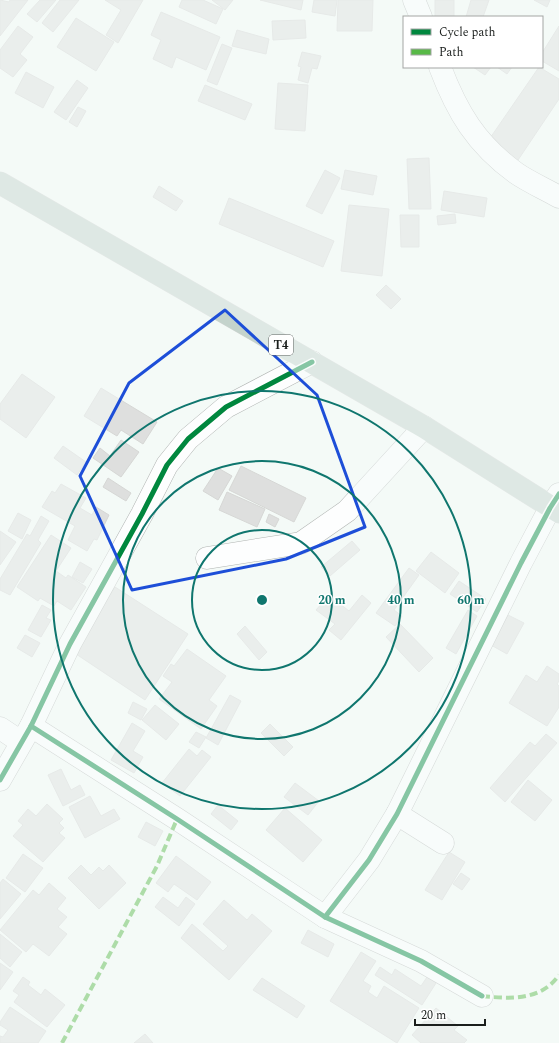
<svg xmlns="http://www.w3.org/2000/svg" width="559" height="1043" viewBox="0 0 559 1043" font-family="Spectral,serif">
<rect width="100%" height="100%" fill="#f4faf7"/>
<g fill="#dedfde" stroke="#d6d7d5">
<path d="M0 0 9 2 10 0H28L0 36Z"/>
<path d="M40 0H56L37 22 27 14Z"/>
<path d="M60 0H79L53 32 42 23Z"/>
<path d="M105 0H143L118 43 106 35 121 10Z"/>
<path d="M182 0H203L223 9 216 24 179 7Z"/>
<path d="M212 0H233L225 10Z"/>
<path d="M260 0H303L301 10Z"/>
<path d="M314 0H337L335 16 312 12Z"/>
<path d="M338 0H373L372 31H337Z"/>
<rect x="435" y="0" width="19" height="17"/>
<path d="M471 0H489L483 17H466Z"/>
<path d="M534 0H550L547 7Z"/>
<path d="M161 12 220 37 206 70 176 57 172 68 153 59 161 40 151 35Z"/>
<path d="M76 18 114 42 96 71 57 47Z"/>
<path d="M305 20 306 38 273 40 272 21Z"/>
<path d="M18 26 33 37 20 54 27 60 13 77 0 68V50Z"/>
<path d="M559 26V71L542 61V53Z"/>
<path d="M237 30 269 39 266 54 232 46Z"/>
<path d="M222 44 232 48 217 85 207 81Z"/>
<path d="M302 52 321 56 317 69 312 68 308 83 298 80 301 67 298 66Z"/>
<path d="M473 67H491L485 75Z"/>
<path d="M497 67H512L507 74Z"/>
<path d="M539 67 559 79V99L516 163 486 144Z"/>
<path d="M26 72 54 87 43 108 15 93Z"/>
<path d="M77 80 88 88 66 120 54 112Z"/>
<path d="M278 83 308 85 305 131 275 129Z"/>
<path d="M205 85 252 104 245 120 198 101Z"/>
<path d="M78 107 86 111 77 127 69 122Z"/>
<path d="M429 158 431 209H409L407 159Z"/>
<path d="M325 170 340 178 322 214 306 206Z"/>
<path d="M345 170 377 176 373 195 341 189Z"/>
<path d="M159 186 183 201 176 211 153 197Z"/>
<path d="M444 191 487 198 484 217 441 210Z"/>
<path d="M229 198 334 241 323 267 219 224Z"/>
<path d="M349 205 389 209 382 276 341 271Z"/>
<path d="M455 214 456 223 438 225 437 216Z"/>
<path d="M400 215H419V247H401Z"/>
<path d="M386 285 401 299 391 309 376 295Z"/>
<path d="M22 374 55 397 26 438 0 419V404Z"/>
<path d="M101 388 157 422 143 444 121 430 117 436 84 416Z"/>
<path d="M121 440 139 452 121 477 93 458 100 448 110 456Z"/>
<path d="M63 446 86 462 77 475 54 458Z"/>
<path d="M241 466 306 498 294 522 229 490Z"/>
<path d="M218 468 232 476 218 500 203 491Z"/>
<path d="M108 478 131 493 126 501 103 487Z"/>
<path d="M61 484 86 498 80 508 92 515 96 507 109 515 97 540 94 539 87 551 68 540 75 526 42 507 52 491 55 493Z"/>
<path d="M227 492 265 509 257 527 219 510Z"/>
<path d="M18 513 31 520 22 539 8 531Z"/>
<path d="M269 514 279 519 275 527 266 522Z"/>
<path d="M41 516 49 521 38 540 41 543 10 595 0 590V579L27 534 30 536Z"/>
<path d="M0 531 16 542 0 565Z"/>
<path d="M51 535 71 548 56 571 66 578 68 575 86 587 71 610 57 601 54 606 40 598 38 601 17 587Z"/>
<path d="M352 541 360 550 330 576 321 567Z"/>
<path d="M431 552 459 573 445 593 416 571Z"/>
<path d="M80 562 92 569 83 583 72 577Z"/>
<path d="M409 568 419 575 394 610 402 616 395 626 376 613Z"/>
<path d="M459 581 486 599 477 612 450 594Z"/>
<path d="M115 587 188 634 145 700 73 652Z"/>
<path d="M329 595 349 611 362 595 371 603 341 640 329 630 335 624 316 610Z"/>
<path d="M42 605 51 610 46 618 51 620 41 637 28 630Z"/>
<path d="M468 610 477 616 456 654 446 648Z"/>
<path d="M508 615 524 623 507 654 491 645Z"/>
<path d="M400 624 433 658 419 672 386 637Z"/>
<path d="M245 626 267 652 259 660 237 634Z"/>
<path d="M25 635 40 643 32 657 17 648Z"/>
<path d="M187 649 226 676 209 700 217 706 201 729 159 699 172 682 163 676 171 664 174 666Z"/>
<path d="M547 666 559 674V681L557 684 559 686V707L547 726 509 703 526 675 537 682Z"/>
<path d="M230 695 241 701 218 745 206 738Z"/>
<path d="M133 702 147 709 141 720 128 713Z"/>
<path d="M155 705 179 724 166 740 142 720Z"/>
<path d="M132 723 145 731 133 751 143 757 134 773 111 760Z"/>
<path d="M270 724 293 747 284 756 261 733Z"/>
<path d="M196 732 206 737 199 748 189 742Z"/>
<path d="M546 734 557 743 505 802 490 788 530 742 535 746Z"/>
<path d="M189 749 197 756 202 750 211 757 180 796 162 783Z"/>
<path d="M61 769 71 790 80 785 85 795 63 806 48 775Z"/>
<path d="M528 780 552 800 535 821 511 802Z"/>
<path d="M295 783 319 801 308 815 284 797Z"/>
<path d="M90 796 101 816 114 809 120 819 85 838 69 807Z"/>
<path d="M47 804 63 819 59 823 64 828 59 833 65 838 43 862 13 836 23 825 18 821 28 809 36 816Z"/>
<path d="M218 805 238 821 231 830 211 814Z"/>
<path d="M285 808 322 840 303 862 266 830Z"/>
<path d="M146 822 163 831 155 846 138 837Z"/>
<path d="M449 852 465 862 442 900 425 890Z"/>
<path d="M23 854 43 868 25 892 6 878Z"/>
<path d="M176 856 211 882 197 900 174 884 168 892 156 883Z"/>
<path d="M81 865 91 875 99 867 103 871 109 865 126 883 99 909 68 878Z"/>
<path d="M461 873 470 879 462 890 453 884Z"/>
<path d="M3 879 21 894 0 919V883Z"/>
<path d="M49 883 66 898 57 909 67 917 58 927 67 934 49 956 33 944 26 952 0 930 33 890 39 895Z"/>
<path d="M163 897 178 908 186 897 195 904 179 926 155 907Z"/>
<path d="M224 900 247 920 252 914 272 931 229 980 181 938 192 924 223 951 228 946 203 924Z"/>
<path d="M308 930 334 944 328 957 301 943Z"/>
<path d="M0 934 22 952 10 967 0 958Z"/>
<path d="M361 952 376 961 363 981 371 986 368 992 377 998 384 986 419 1008 397 1043 330 1001Z"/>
<path d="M0 963 13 972 0 990Z"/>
<path d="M380 967 392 975 395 969 421 986 429 974 438 980 422 1005 375 975Z"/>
<path d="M23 977 30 982 28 985 41 995 45 989 65 1005 47 1027 14 1002 19 995 13 991Z"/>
<path d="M262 978 305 1006 297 1018 253 990Z"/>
<path d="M10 1007 46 1031 38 1043H0V1036L3 1037 8 1030 0 1025V1022Z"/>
<path d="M436 1008 458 1026 454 1030 467 1040 464 1043H421L412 1035Z"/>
<path d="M145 1034 153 1043H134Z"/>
</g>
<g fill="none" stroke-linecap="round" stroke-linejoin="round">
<defs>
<g id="minor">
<path d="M414 0 421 17"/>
<path d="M440 67C457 112 476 144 516 173 529 182 545 189 559 197"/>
<path d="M207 558 301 543 347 511 424 427"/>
<path d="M31 726 177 819 325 917 421 961 482 996"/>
<path d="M0 728 21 742"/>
<path d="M0 780 31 726 70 644 142 514 167 465 188 439 226 407 312 362"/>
<path d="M397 814 443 843"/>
<path d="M325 917 369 860 397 814 521 563 550 508 559 494"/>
</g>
<path id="highway" d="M0 183 424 427 559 512"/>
</defs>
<use href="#minor" stroke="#b0b4b2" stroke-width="23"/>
<use href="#highway" stroke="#d2d5d3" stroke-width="23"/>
<use href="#minor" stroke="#fdfefe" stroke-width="22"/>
<use href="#highway" stroke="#c4d3cc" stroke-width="22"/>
<g stroke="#58b947" stroke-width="4" stroke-dasharray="8 4" stroke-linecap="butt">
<path d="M482 996C510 999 541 1001 559 975"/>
<path d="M62 1043 157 866 177 819"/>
</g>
<defs>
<g id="cycleway">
<path d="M31 726 177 819 325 917 421 961 482 996"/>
<path d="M0 780 31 726 70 644 142 514 167 465 188 439 226 407 312 362"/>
<path d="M325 917 369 860 397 814 521 563 550 508 559 494"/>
</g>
</defs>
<use href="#cycleway" stroke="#fff" stroke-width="8"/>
<use href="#cycleway" stroke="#00873e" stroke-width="5"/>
</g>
<path d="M0 0H559V1043H0ZM225 310 317 395 365 527 286 559 132 590 80 476 129 383Z" fill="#f4faf7" fill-opacity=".55" fill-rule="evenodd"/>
<path fill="none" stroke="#1d4ed8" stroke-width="3" stroke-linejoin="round" d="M225 310 317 395 365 527 286 559 132 590 80 476 129 383Z"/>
<g fill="none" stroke="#0f766e" stroke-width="2">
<circle cx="262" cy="600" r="70"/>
<circle cx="262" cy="600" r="139"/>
<circle cx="262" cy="600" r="209"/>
</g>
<g text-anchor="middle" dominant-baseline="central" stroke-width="3" stroke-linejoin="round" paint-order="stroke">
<rect fill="#fff" stroke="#5f6260" stroke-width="1" x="269" y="335" width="24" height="20" rx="3"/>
<g font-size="12" font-weight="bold" fill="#1a1e1c">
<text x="281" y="345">T4</text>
</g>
</g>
<circle cx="262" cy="600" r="6" fill="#0f766e" stroke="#fff" stroke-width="2"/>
<g font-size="12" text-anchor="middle" font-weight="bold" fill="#0f766e" stroke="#fff" stroke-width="3" stroke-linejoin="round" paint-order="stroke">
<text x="332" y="604">20 m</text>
<text x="401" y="604">40 m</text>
<text x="471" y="604">60 m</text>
</g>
<rect x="403" y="16" width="140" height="52" fill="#ffffff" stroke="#a3a5a4"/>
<rect x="411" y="29" width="20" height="6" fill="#00873e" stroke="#a3a5a4"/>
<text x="439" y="36" font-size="12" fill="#1a1e1c">Cycle path</text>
<rect x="411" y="49" width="20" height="6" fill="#58b947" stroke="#a3a5a4"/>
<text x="439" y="56" font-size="12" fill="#1a1e1c">Path</text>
<path d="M415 1019v6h70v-6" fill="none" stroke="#1a1e1c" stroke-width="2"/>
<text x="421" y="1019" font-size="12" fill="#1a1e1c" stroke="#ffffff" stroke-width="3" paint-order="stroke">20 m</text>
</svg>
